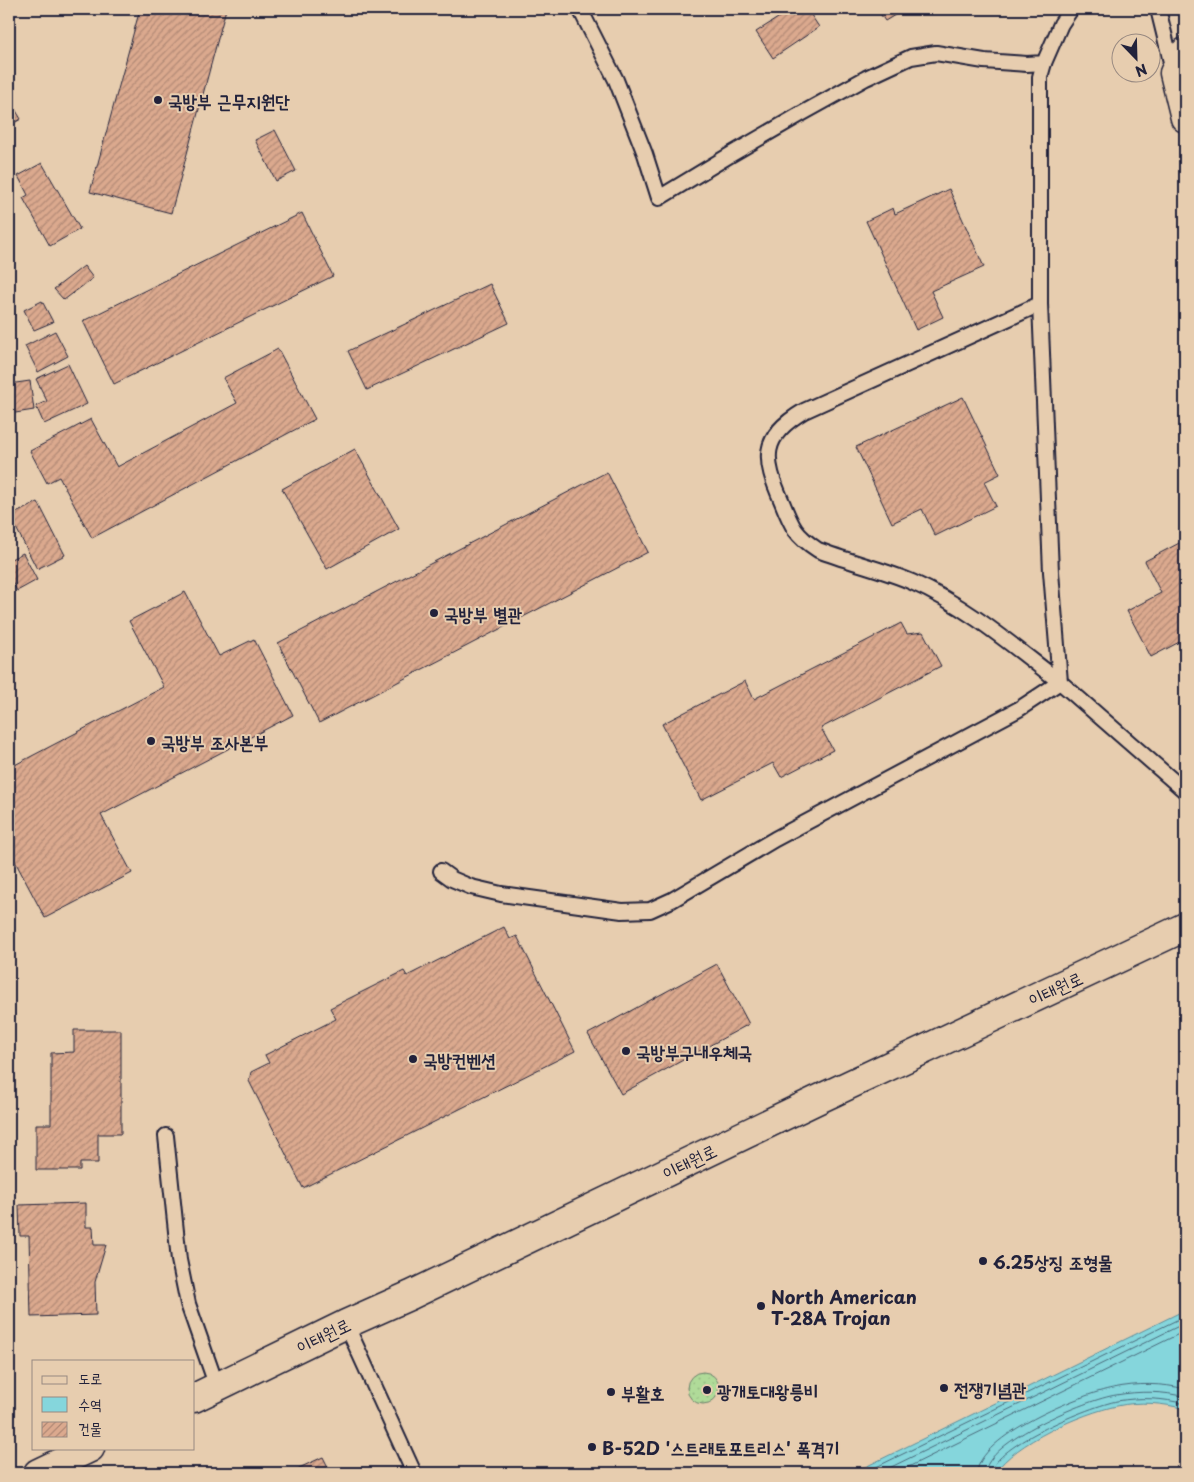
<svg xmlns="http://www.w3.org/2000/svg" width="1194" height="1482" viewBox="0 0 1194 1482" font-family="'Playpen Sans','Poor Story',sans-serif">
<defs>
<pattern id="grass-dots" width="8" height="8" patternUnits="userSpaceOnUse" patternTransform="scale(1.25)"><rect width="8" height="8" fill="#b0db99"/><path d="M2 2h.1M6 6h.1" fill="none" stroke="#97bc85" stroke-width="1.8" stroke-linecap="round"/></pattern>
<pattern id="building-hatch" width="6" height="6" patternUnits="userSpaceOnUse" patternTransform="scale(1.25)"><rect width="6" height="6" fill="#dba98e"/><path d="M-1 1l2-2M0 6l6-6M5 7l2-2" fill="none" stroke="#b18975"/></pattern>
</defs>
<rect width="100%" height="100%" fill="#e7cdaf"/>
<filter id="ink" filterUnits="userSpaceOnUse"><feTurbulence type="fractalNoise" baseFrequency=".02" numOctaves="2"/><feDisplacementMap in="SourceGraphic" scale="10" xChannelSelector="R" yChannelSelector="G"/><feConvolveMatrix kernelMatrix="1 2 1 2 8 2 1 2 1" color-interpolation-filters="sRGB"/></filter>
<g filter="url(#ink)">
<circle fill="url(#grass-dots)" stroke="#697e6a" cx="703" cy="1388" r="16"/>
<path fill="#85d6dc" stroke="#5d8e9c" d="M1185 1310V1409C1163 1403 1139 1401 1117 1406 1082 1413 1014 1443 995 1473H853Z"/>
<g fill="none" stroke-linecap="round" stroke-linejoin="round">
<g stroke="#4a6a7b" stroke-width="1">
<path d="M864 1473 1185 1316"/>
<path d="M879 1473 1185 1323"/>
<path d="M896 1473 1185 1331"/>
<path d="M977 1473C978 1436 1081 1394 1113 1388 1137 1383 1162 1383 1185 1389"/>
<path d="M985 1473C986 1441 1088 1399 1116 1395 1139 1391 1163 1391 1185 1397"/>
<path d="M991 1473C994 1445 1091 1406 1117 1401 1140 1397 1163 1398 1185 1404"/>
</g>
</g>
<g fill="url(#building-hatch)" stroke="#22223b">
<path d="M140 9H226L171 213 90 192Z"/>
<path d="M792 9H807L819 27 773 58 756 32Z"/>
<path d="M877 9H905L885 21Z"/>
<path d="M9 99 21 119 9 126Z"/>
<path d="M275 130 296 171 276 181 255 140Z"/>
<path d="M42 163 80 229 50 246 23 198 28 195 18 176Z"/>
<path d="M949 189 984 267 931 291 943 317 916 330 866 221 893 208 895 214Z"/>
<path d="M302 213 333 276 114 384 83 321Z"/>
<path d="M84 266 93 278 64 300 54 289Z"/>
<path d="M490 284 509 323 367 390 348 351Z"/>
<path d="M42 301 53 322 34 330 24 310Z"/>
<path d="M55 331 68 356 38 372 25 346Z"/>
<path d="M278 349 315 419 92 538 59 477 47 483 30 451 91 419 117 467 237 403 223 378Z"/>
<path d="M68 364 87 404 44 424 36 406 47 401 36 379Z"/>
<path d="M30 381 34 410 9 414V384Z"/>
<path d="M963 397 1000 474 984 482 996 506 935 536 922 509 892 523 856 447Z"/>
<path d="M355 449 399 529 327 569 282 489Z"/>
<path d="M607 472 648 552 319 723 278 643Z"/>
<path d="M38 502 65 555 37 569 10 516Z"/>
<path d="M1185 540V639L1151 657 1127 611 1161 593 1145 561Z"/>
<path d="M23 553 37 580 17 591 9 575V560Z"/>
<path d="M185 592 219 656 254 639 293 715 101 815 132 873 45 918 9 850V768L164 687 129 621Z"/>
<path d="M901 623 907 634 923 632 941 666 821 728 833 750 781 777 773 763 701 800 662 724 745 681 754 699Z"/>
<path d="M504 927 510 939 517 936 575 1051 303 1188 249 1081 251 1072 269 1063 265 1055 336 1019 330 1008 404 971 407 976Z"/>
<path d="M717 964 749 1024 621 1094 588 1034Z"/>
<path d="M74 1030H121V1134H98V1163H80V1170H36V1124H51V1053L74 1052Z"/>
<path d="M86 1203V1227H93L94 1245H106L95 1282 96 1315 31 1317 29 1236H20L19 1205Z"/>
<path d="M323 1457 331 1473H288Z"/>
</g>
<g fill="none" stroke-linecap="round" stroke-linejoin="round">
<defs>
<g id="lane">
<path d="M580 9 616 80 645 154 659 198 730 155 801 114 866 78 911 57 936 53 984 61 1027 64 1044 63 1061 24 1071 9"/>
<path d="M1158 9 1173 70"/>
<path d="M1044 63 1040 77V304L1051 572 1060 682 1185 791"/>
<path d="M441 871 452 879 471 887 501 894 622 911 650 910 672 900 775 839 1019 709 1060 682C1013 646 967 606 912 582 882 569 849 562 818 550 795 535 792 527 782 502 763 459 760 437 804 411L1040 304"/>
<path d="M166 1136 179 1260 188 1304 217 1387"/>
<path d="M346 1324 414 1473"/>
</g>
<path id="street" d="M1185 52 1174 73 1185 118"/>
<g id="secondary">
<path d="M194 1398 346 1324 411 1295 817 1100 1185 927"/>
<path d="M38 1473 90 1448"/>
</g>
</defs>
<use href="#lane" stroke="#22223b" stroke-width="18"/>
<use href="#street" stroke="#22223b" stroke-width="31"/>
<use href="#secondary" stroke="#22223b" stroke-width="31"/>
<use href="#lane" stroke="#e7cdaf" stroke-width="14"/>
<use href="#street" stroke="#e7cdaf" stroke-width="28"/>
<use href="#secondary" stroke="#e7cdaf" stroke-width="28"/>
</g>
</g>
<g fill="#22223b" stroke="#e7cdaf" stroke-width="2">
<circle cx="158" cy="100" r="5"/>
<circle cx="434" cy="613" r="5"/>
<circle cx="151" cy="741" r="5"/>
<circle cx="626" cy="1051" r="5"/>
<circle cx="413" cy="1059" r="5"/>
<circle cx="983" cy="1261" r="5"/>
<circle cx="761" cy="1306" r="5"/>
<circle cx="944" cy="1388" r="5"/>
<circle cx="707" cy="1390" r="5"/>
<circle cx="611" cy="1392" r="5"/>
<circle cx="592" cy="1447" r="5"/>
</g>
<g text-anchor="middle" dominant-baseline="central" stroke-width="4" stroke-linejoin="round" paint-order="stroke">
<g font-size="18" font-weight="bold" fill="#22223b" stroke="#e7cdaf" text-anchor="start">
<text x="168" y="100">국방부 근무지원단</text>
<text x="444" y="613">국방부 별관</text>
<text x="161" y="741">국방부 조사본부</text>
<text x="636" y="1051">국방부구내우체국</text>
<text x="423" y="1059">국방컨벤션</text>
<text x="993" y="1261">6.25상징 조형물</text>
<text x="771" y="1296">North American<tspan x="771" dy="21">T-28A Trojan</tspan></text>
<text x="954" y="1388">전쟁기념관</text>
<text x="717" y="1390">광개토대왕릉비</text>
<text x="621" y="1392">부활호</text>
<text x="602" y="1447">B-52D '스트래토포트리스' 폭격기</text>
</g>
<g font-size="18" fill="#22223b" stroke="#e7cdaf">
<text transform="translate(1055 988) rotate(-25)">이태원로</text>
<text transform="translate(689 1161) rotate(-26)">이태원로</text>
<text transform="translate(323 1335) rotate(-26)">이태원로</text>
</g>
</g>
<rect width="1194" height="1482" fill="none" stroke="#e7cdaf" stroke-width="30"/>
<rect x="15" y="15" width="1164" height="1452" fill="none" stroke="#22223b" stroke-width="2" filter="url(#ink)"/>
<rect x="32" y="1360" width="162" height="90" fill="#e7cdaf" stroke="#988981"/>
<rect x="42" y="1376" width="25" height="8" fill="#e7cdaf" stroke="#988981"/>
<text x="78" y="1384" font-size="15" fill="#22223b">도로</text>
<rect x="42" y="1397" width="25" height="15" fill="#85d6dc" stroke="#988981"/>
<text x="78" y="1410" font-size="15" fill="#22223b">수역</text>
<rect x="42" y="1422" width="25" height="15" fill="url(#building-hatch)" stroke="#988981"/>
<text x="78" y="1434" font-size="15" fill="#22223b">건물</text>
<g transform="translate(1136 58) rotate(157)"><circle r="24" fill="#e7cdaf" stroke="#988981"/>
<path d="M0-4L9 19L0 12L-9 19Z" fill="#22223b"/>
<text y="-8" font-size="14" font-weight="bold" text-anchor="middle" fill="#22223b">N</text>
</g>
</svg>
